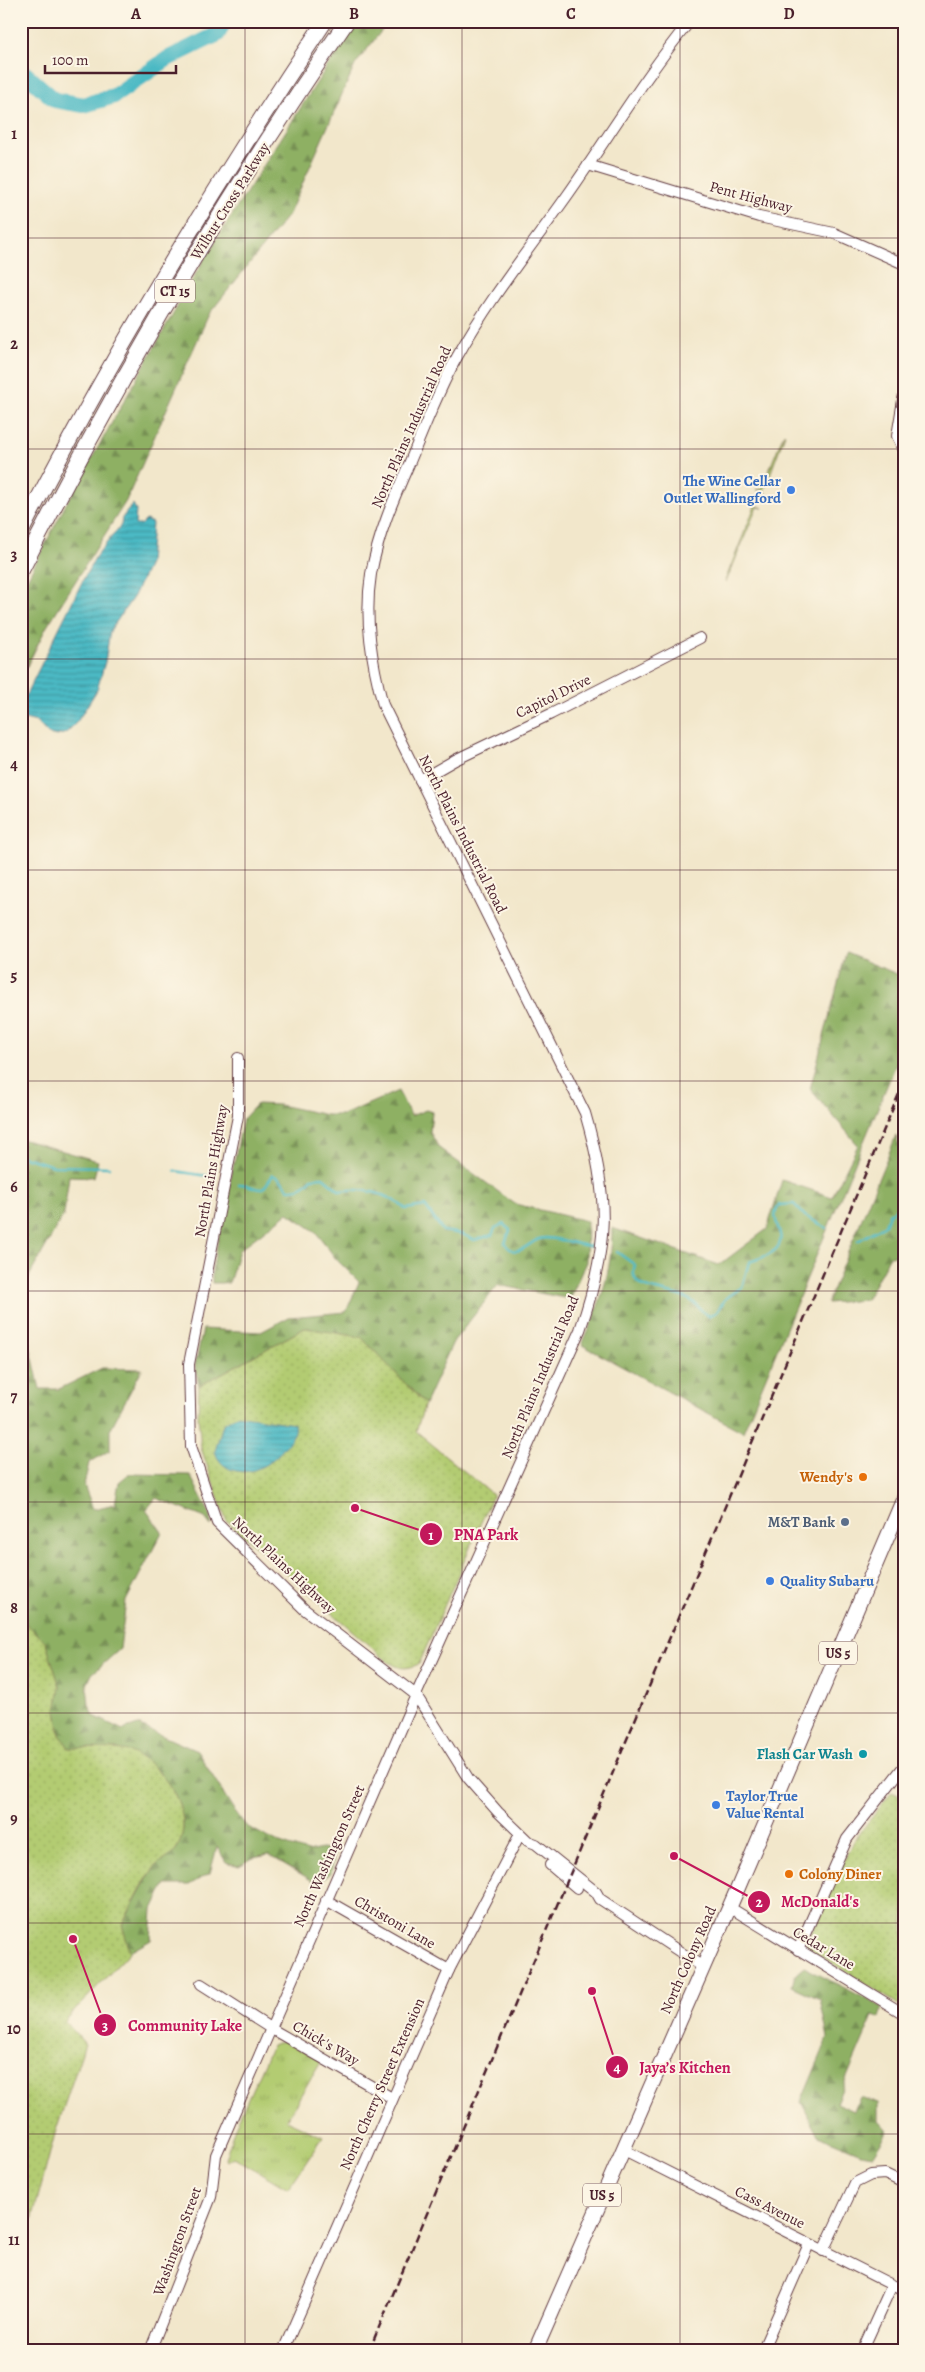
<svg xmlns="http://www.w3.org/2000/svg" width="925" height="2372" viewBox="0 0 925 2372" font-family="Alegreya,serif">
<defs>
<pattern id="grass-tufts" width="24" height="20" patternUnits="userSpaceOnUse" patternTransform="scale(1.25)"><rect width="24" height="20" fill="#b3cc72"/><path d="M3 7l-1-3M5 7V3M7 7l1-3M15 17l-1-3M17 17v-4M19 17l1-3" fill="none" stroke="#9baf63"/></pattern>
<pattern id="forest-firs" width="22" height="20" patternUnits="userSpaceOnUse" patternTransform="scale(1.25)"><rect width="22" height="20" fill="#8eb064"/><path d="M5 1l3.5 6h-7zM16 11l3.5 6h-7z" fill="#768f53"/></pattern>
<pattern id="park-dots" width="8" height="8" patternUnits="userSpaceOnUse" patternTransform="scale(1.25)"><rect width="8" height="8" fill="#b3cc72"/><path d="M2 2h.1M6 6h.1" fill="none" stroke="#9baf63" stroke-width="1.8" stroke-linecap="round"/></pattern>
<pattern id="garden-furrows" width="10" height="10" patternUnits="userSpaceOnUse" patternTransform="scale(1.25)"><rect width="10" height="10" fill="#b3cc72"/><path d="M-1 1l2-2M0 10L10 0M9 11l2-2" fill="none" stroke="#9baf63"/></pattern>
<pattern id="water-rules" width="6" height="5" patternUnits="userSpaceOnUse" patternTransform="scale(1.25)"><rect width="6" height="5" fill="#4bb9c4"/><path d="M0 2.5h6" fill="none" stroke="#40969f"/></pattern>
</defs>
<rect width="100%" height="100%" fill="#fcf5e5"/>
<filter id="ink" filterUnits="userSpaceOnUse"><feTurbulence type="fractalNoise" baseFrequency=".02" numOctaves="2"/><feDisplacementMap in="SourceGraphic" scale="10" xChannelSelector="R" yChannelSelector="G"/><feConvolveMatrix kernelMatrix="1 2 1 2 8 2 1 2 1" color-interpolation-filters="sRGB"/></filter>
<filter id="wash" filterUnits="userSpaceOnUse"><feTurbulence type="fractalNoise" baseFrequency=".0096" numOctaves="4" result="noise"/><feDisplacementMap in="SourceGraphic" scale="20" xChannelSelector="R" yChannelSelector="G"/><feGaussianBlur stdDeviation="1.12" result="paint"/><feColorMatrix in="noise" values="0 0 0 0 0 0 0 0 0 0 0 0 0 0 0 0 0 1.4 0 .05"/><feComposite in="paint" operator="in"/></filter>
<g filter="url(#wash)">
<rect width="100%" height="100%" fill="#f2e7cb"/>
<path fill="url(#grass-tufts)" stroke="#7e764e" d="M284 2040 321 2061 286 2120 323 2137 288 2189 234 2157 226 2161 225 2159 235 2127 272 2045Z"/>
<g fill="url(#forest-firs)" stroke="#6c6848">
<path d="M359 21H389L355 65 289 214 209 314 126 501 46 628 21 678V591L66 504 207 254 330 62Z"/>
<path d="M846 953 904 977V1045L743 1432 582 1345C600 1303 612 1274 612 1228L719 1265 767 1229 782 1180 832 1197 858 1145 810 1089Z"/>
<path d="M398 1091 411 1116 426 1110 432 1112 430 1132 439 1148 515 1204 587 1221 586 1262 570 1299 498 1285 453 1342 425 1404 361 1337 305 1328 199 1386 195 1365 203 1329 261 1332 289 1317 346 1312 359 1282 336 1259 316 1232 288 1213 239 1250 229 1283H212V1270L243 1119 257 1104 279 1105 327 1115H343Z"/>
<path d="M896 1136 901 1152 904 1154V1253L890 1256 866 1300 827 1303Z"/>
<path d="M21 1139 98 1161 94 1177 69 1176 64 1214 21 1291Z"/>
<path d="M21 1307 40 1389H59L102 1368 142 1369 110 1430V1450L89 1463 84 1485 93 1509 115 1504 119 1482 129 1474 190 1475 211 1516V1526L205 1518 156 1498 146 1510 162 1532 126 1601 120 1649 92 1674 87 1685 89 1705 94 1716 123 1730 138 1725 197 1751 232 1807 246 1826 277 1842 307 1852 322 1849 335 1852 331 1873 318 1884 269 1855 253 1858 239 1866 226 1862 217 1847 210 1873 189 1885H165L153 1909 151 1940 130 1952 122 1925C132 1906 142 1886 154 1868 159 1860 172 1857 177 1848 197 1814 163 1765 130 1752 118 1747 84 1749 69 1748L60 1735 56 1711 60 1687 45 1641 21 1619Z"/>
<path d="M804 1967 882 2007 879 2018 873 2016 836 2103 854 2111 860 2097 878 2103V2120L888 2131 873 2155 861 2153 818 2135 801 2102 828 2038 820 1999 792 1986 795 1975Z"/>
</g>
<g fill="url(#park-dots)" stroke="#7e764e">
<path d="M305 1328 361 1337 425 1404 416 1431 493 1495 419 1664C405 1670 400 1669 387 1661L226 1520 201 1448 198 1416 199 1386Z"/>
<path d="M21 1619 45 1641 60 1687 56 1711 60 1735 69 1748C84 1749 118 1747 130 1752 163 1765 197 1814 177 1848 172 1857 159 1860 154 1868 141 1885 132 1906 122 1925L130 1952 65 2021 85 2044 56 2130 27 2239 21 2242Z"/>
<path d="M892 1792 904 1798V2008L805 1946 853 1841Z"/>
</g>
<g fill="url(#garden-furrows)" stroke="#7e764e">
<path d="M784 433 785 434 764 491 768 495 756 489 761 490Z"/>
<path d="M751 503 763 508 757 507 726 582 725 581 755 506Z"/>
</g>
<g fill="url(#water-rules)" stroke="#4a6c78">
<path d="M133 504 136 510 135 525H141L146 520 152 523 149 564 134 596 110 631 105 662 97 690 77 722 66 733 57 736 48 734 37 722 21 718V700L27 693 86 574 96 556 121 525 122 518Z"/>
<path d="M237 1415 294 1424 295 1432C283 1454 257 1480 230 1469 222 1465 217 1459 215 1451L223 1424Z"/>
</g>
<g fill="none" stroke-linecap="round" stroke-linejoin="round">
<g stroke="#4bb9c4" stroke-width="2.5">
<path d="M21 1156 54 1166 109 1167"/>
<path d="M175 1171 214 1177"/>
<path d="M239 1184C249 1183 254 1190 263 1189L273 1175 279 1178 289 1189C301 1189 305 1186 312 1178L323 1177 340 1191C363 1187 387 1193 406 1209L425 1206 443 1231 462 1234 474 1240 492 1235 495 1228 503 1224 510 1230 505 1243C515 1261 528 1243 539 1239 551 1235 577 1245 591 1246"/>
<path d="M858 1241 885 1225 889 1214 904 1203"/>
<path d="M617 1252 635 1265C632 1273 634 1280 641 1285 656 1292 673 1292 688 1299 698 1303 701 1313 709 1316L717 1312 725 1299 742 1287 749 1262C808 1245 763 1225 779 1205L794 1204 805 1216 827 1228"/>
</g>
<path stroke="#4bb9c4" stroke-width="16" d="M21 70 55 100 84 105 114 96 167 59 218 34 224 21"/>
</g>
</g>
<g filter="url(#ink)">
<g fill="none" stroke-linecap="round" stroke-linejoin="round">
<defs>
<g id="minor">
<path d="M588 165 759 217 834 233 904 264"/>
<path d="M904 394 897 436 904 450"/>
<path d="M420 780 455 760 551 714 700 638"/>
<path d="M238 1058V1116L189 1364 191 1446 217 1523 304 1609 416 1695 468 1778 498 1812 528 1841 536 1844 596 1892 600 1899 703 1967"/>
<path d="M550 1865 577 1888"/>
<path d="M326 1900 449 1970"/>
<path d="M729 1907 904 2014"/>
<path d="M798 1950 847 1839 904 1766"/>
<path d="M201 1984 270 2028 392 2098"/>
<path d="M622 2149 904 2291"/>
<path d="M823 2251 855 2183 871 2175 885 2174 904 2183"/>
<path d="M150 2351 211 2197 216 2155 416 1695 580 1330C609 1246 610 1198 585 1113L383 705C372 663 364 619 371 574 378 535 393 500 409 464 424 428 438 391 457 357 489 299 531 247 569 193 609 136 645 76 690 21"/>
<path d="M283 2351 449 1970 520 1834"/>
<path d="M762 2351 809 2244"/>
<path d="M862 2351 892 2285"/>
</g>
<path id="major" d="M535 2351 737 1890 904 1498"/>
<g id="highway">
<path d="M21 532C111 355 215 186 325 21"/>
<path d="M21 571C117 381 226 196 347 21"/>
</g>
</defs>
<use href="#minor" stroke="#633d43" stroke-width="12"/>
<use href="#major" stroke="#633d43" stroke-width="16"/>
<use href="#highway" stroke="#633d43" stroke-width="17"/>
<use href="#minor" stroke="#fff" stroke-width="10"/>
<use href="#major" stroke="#fff" stroke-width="14"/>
<use href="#highway" stroke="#fff" stroke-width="15"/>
<path stroke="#4a1f2b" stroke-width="2.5" stroke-dasharray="8 4" stroke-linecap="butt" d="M369 2351 904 1082"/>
</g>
</g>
<path fill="none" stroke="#4a1f2b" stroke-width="1" stroke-opacity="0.55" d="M245 21V2351M462 21V2351M680 21V2351M21 238H904M21 449H904M21 659H904M21 870H904M21 1081H904M21 1291H904M21 1502H904M21 1713H904M21 1923H904M21 2134H904"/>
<g fill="#3f7fe0" stroke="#fcf5e5" stroke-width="2">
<circle cx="791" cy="490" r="5"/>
<circle cx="770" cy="1581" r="5"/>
<circle cx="716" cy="1805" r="5"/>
</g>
<g fill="#e8710a" stroke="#fcf5e5" stroke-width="2">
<circle cx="863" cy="1477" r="5"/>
<circle cx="789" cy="1874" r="5"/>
</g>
<circle fill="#5c6f8a" stroke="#fcf5e5" stroke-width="2" cx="845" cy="1522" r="5"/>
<circle fill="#0f9aa8" stroke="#fcf5e5" stroke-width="2" cx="863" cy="1754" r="5"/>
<g text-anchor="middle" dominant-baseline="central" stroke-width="4" stroke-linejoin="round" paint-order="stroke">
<g fill="#fcf5e5" stroke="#7f5f63" stroke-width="1">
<rect x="155" y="279.5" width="40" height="23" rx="4"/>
<rect x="819" y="1641.5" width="38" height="23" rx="4"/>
<rect x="583" y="2183.5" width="38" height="23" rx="4"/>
</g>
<g font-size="14" font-weight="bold" fill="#4a1f2b">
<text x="175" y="291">CT 15</text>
<text x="838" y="1653">US 5</text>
<text x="602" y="2195">US 5</text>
</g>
<g font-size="15" fill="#4a1f2b" stroke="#fcf5e5">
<text transform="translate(751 197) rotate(15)">Pent Highway</text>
<text transform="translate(230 201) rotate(-58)">Wilbur Cross Parkway</text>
<text transform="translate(411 427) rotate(-66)">North Plains Industrial Road</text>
<text transform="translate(553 696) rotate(-26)">Capitol Drive</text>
<text transform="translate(463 834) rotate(63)">North Plains Industrial Road</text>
<text transform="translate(211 1171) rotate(-80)">North Plains Highway</text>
<text transform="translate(540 1377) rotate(-67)">North Plains Industrial Road</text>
<text transform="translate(284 1565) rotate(43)">North Plains Highway</text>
<text transform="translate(329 1856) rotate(-66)">North Washington Street</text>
<text transform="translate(395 1922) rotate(30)">Christoni Lane</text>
<text transform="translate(824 1948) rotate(31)">Cedar Lane</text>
<text transform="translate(688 1960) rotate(-66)">North Colony Road</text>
<text transform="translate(326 2043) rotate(30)">Chick's Way</text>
<text transform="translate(382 2084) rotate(-66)">North Cherry Street Extension</text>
<text transform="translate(770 2207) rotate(27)">Cass Avenue</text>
<text transform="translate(177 2241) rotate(-70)">Washington Street</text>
</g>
<g font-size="15" font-weight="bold" fill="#366cbe" stroke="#fcf5e5" text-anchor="start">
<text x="781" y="481" text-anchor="end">The Wine Cellar<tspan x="781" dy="17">Outlet Wallingford</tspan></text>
<text x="780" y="1581">Quality Subaru</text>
<text x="726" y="1796">Taylor True<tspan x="726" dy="17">Value Rental</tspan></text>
</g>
<g font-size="15" font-weight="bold" fill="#c56008" stroke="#fcf5e5" text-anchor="end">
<text x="853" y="1477">Wendy's</text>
<text x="799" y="1874" text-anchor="start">Colony Diner</text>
</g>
<g font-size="15" font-weight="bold" fill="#4e5e75" stroke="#fcf5e5" text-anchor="end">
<text x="835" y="1522">M&amp;T Bank</text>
</g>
<g font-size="15" font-weight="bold" fill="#0d838f" stroke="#fcf5e5" text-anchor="end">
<text x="853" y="1754">Flash Car Wash</text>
</g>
</g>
<path fill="none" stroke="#c2185b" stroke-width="2" d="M355 1508L431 1534M674 1856L759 1902M73 1939L105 2025M592 1991L617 2067"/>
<g fill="#c2185b" stroke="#fcf5e5" stroke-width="2">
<circle cx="355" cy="1508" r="5"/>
<circle cx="674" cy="1856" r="5"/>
<circle cx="73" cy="1939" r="5"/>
<circle cx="592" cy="1991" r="5"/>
<circle cx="431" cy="1534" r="12"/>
<circle cx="759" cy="1902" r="12"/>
<circle cx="105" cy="2025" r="12"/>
<circle cx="617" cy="2067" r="12"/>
</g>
<g font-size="15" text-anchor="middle" font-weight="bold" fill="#fff">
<text x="431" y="1540">1</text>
<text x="759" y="1907">2</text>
<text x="105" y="2031">3</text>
<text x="617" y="2072">4</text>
</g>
<g font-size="16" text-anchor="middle" font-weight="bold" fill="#c2185b" stroke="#fcf5e5" stroke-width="4" stroke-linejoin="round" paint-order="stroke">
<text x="486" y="1540">PNA Park</text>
<text x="820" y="1907">McDonald's</text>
<text x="185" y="2031">Community Lake</text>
<text x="685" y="2073">Jaya’s Kitchen</text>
</g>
<rect width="925" height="2372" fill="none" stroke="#fcf5e5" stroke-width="55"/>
<path d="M45 65v8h131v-8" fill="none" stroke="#4a1f2b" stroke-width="2.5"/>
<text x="52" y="65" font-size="15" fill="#4a1f2b" stroke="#fcf5e5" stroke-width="4" paint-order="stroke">100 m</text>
<rect x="28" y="28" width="870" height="2316" fill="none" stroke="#4a1f2b" stroke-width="2"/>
<g font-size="16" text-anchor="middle" font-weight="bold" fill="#4a1f2b">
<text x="136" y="19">A</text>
<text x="354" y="19">B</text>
<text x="571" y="19">C</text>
<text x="789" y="19">D</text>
<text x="14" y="139">1</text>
<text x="14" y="349">2</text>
<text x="14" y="560">3</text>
<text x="14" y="770">4</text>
<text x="14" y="981">5</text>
<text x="14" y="1192">6</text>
<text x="14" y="1402">7</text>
<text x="14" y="1613">8</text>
<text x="14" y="1824">9</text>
<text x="14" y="2034">10</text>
<text x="14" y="2245">11</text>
</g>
</svg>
